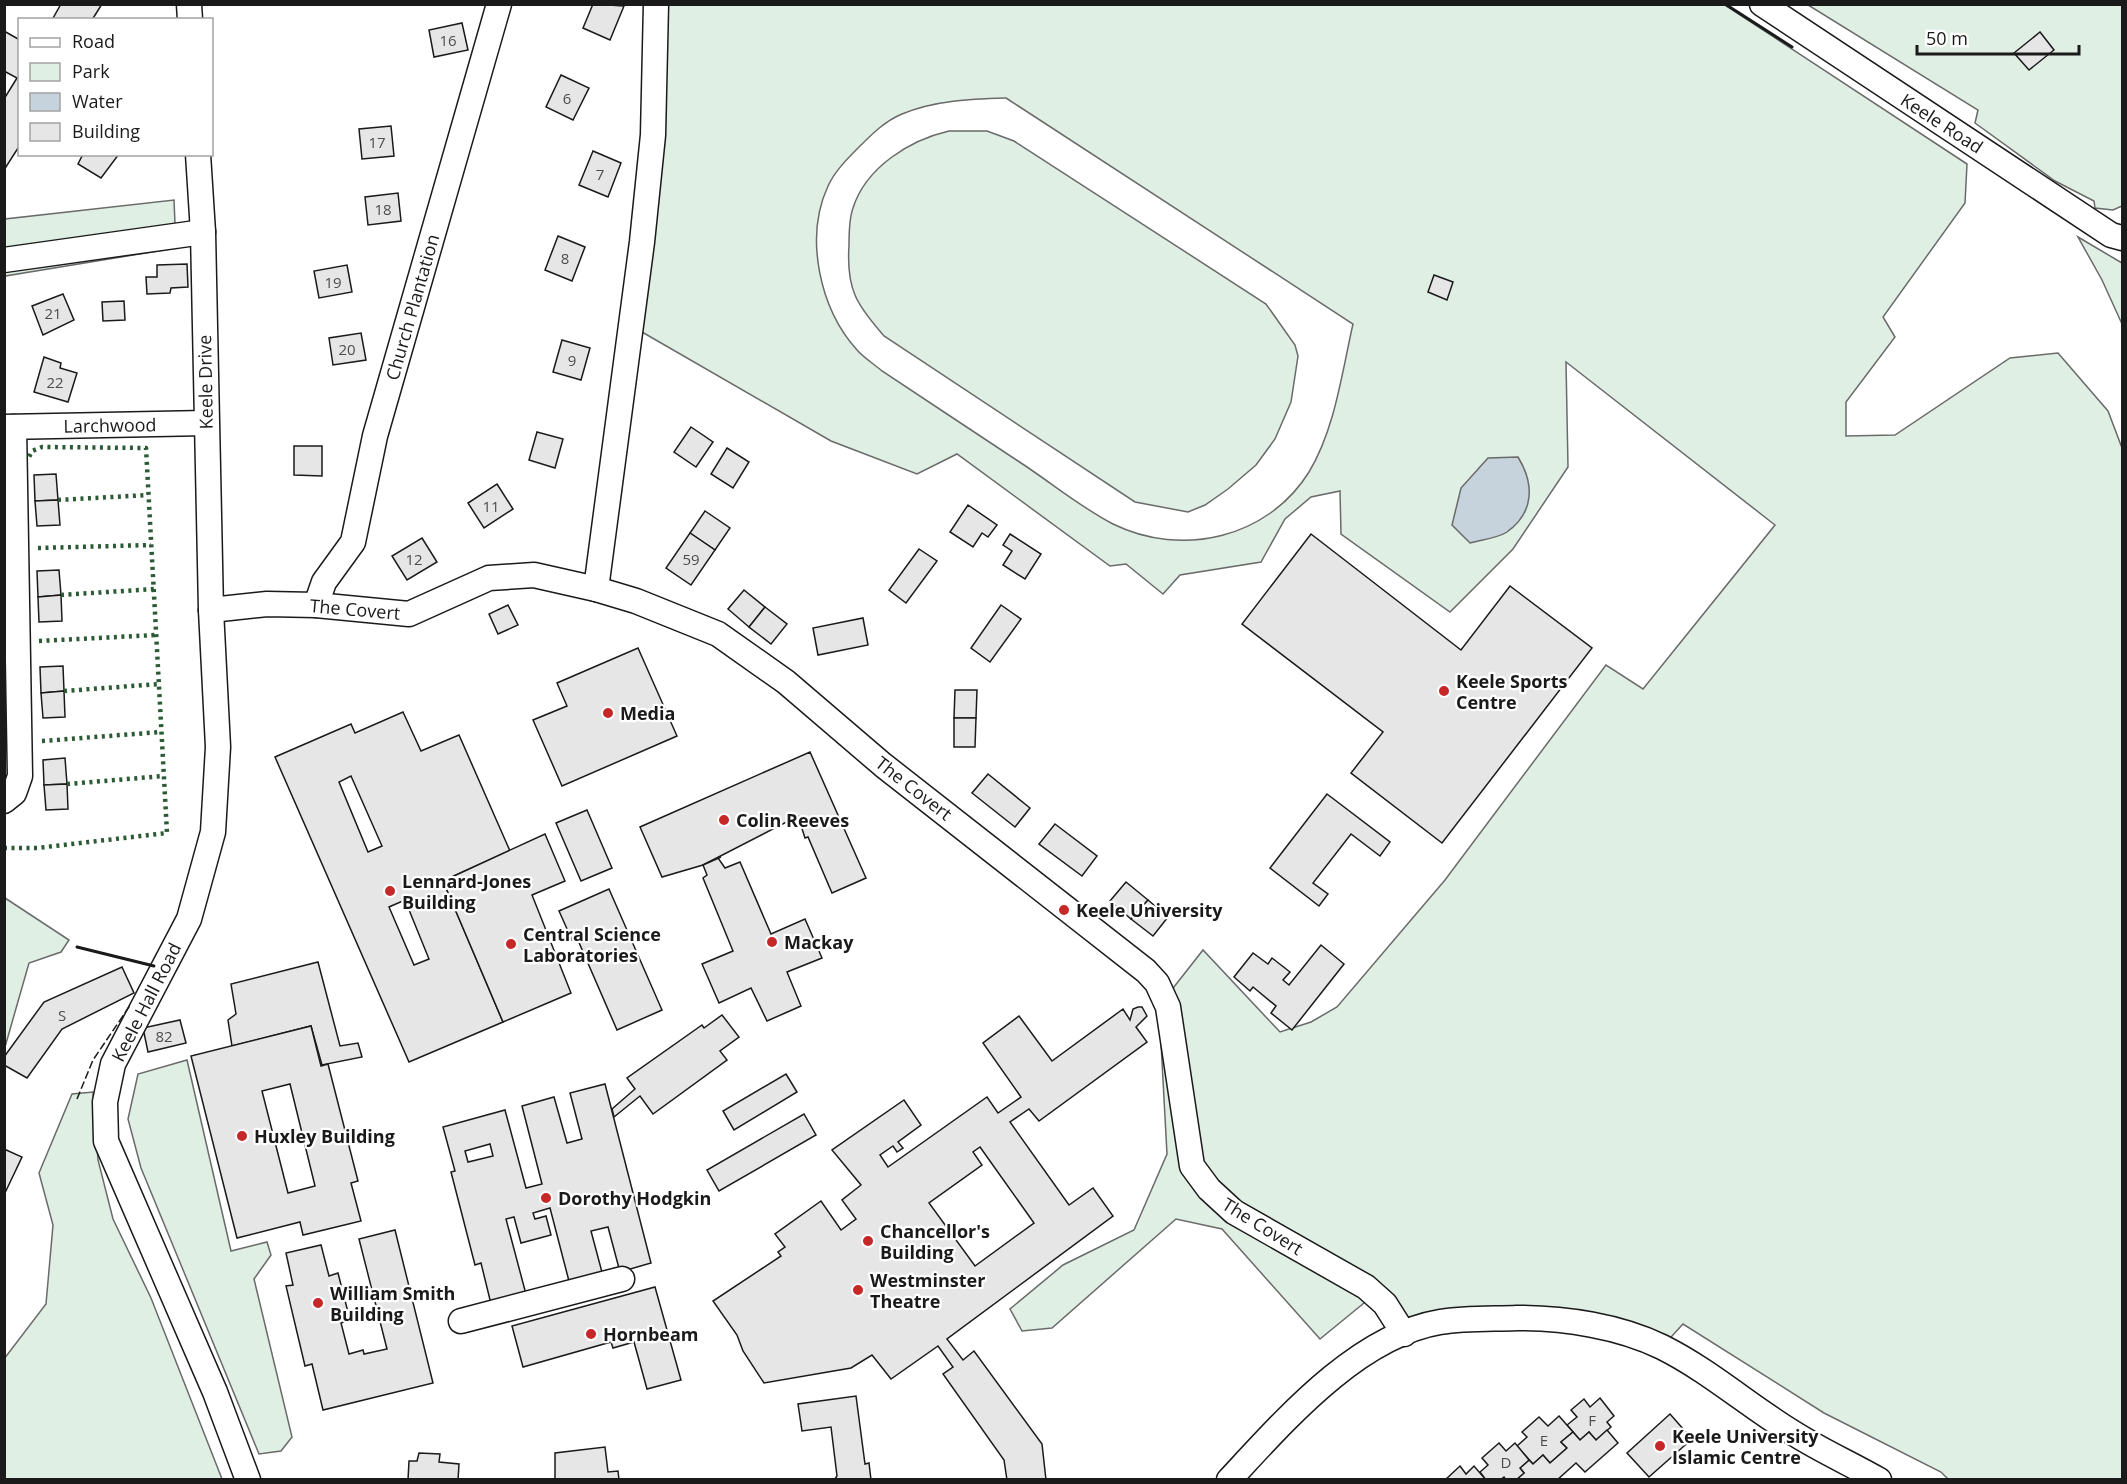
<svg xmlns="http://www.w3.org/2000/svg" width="2127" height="1484" viewBox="0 0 2127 1484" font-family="'Open Sans',sans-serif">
<rect width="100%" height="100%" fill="#fff"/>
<g fill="#e0efe3" stroke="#6a6a6a" stroke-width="1.5" fill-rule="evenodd">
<path d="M665 5H1725L1967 164 1965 203 1883 317 1895 337 1846 402V436L1895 435 2010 358 2058 353 2108 411 2122 448V1479H1948L1941 1472 1824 1413 1683 1324 1662 1347 1578 1322 1404 1334 1375 1294 1320 1339 1222 1229 1176 1219 1052 1328 1022 1331 1010 1309 1063 1265 1134 1230 1167 1154 1159 1006 1203 950 1280 1032 1311 1022 1337 1007 1445 880 1606 665 1643 689 1775 525 1566 362 1568 467 1513 549 1450 612 1341 534 1340 491 1311 497 1285 519 1261 562 1180 575 1163 594 1126 564 1110 566 957 454 917 474 831 441 642 332ZM1006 98 1353 324C1342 372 1335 429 1309 472 1268 538 1182 558 1113 524 1080 507 1049 481 1018 461 973 431 927 401 882 371 874 364 864 358 857 350 820 309 804 238 828 186 835 171 847 159 859 147 872 134 885 121 902 114 935 100 972 99 1006 98Z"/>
<path d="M1808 5H2122V206L2113 210 2095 208 2094 201 2055 181 1975 123 1978 110Z"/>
<path d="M949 131H987L1014 141 1266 304 1295 345 1298 356 1291 402 1275 439 1256 465 1228 489 1205 505 1188 512 1135 502 884 336C874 324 861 310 855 295 848 279 848 261 849 245 849 234 849 219 853 208 866 167 910 140 949 131Z"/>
<path d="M174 200 176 248 5 276V219Z"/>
<path d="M2078 237 2122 263V324L2102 280Z"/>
<path d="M4 461 12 772 4 789Z"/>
<path d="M5 898 69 940 61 952 29 963 5 1047Z"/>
<path d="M187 1060 231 1251 267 1242 271 1255 254 1279 292 1437 281 1451 259 1454 141 1168 128 1119 138 1074Z"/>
<path d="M93 1092 98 1160 113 1219 151 1298 222 1479H5L4 1359 46 1304 53 1225 39 1173 72 1094Z"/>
</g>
<path fill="#c6d2dc" stroke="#6a6a6a" stroke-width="1.5" d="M1518 457C1534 483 1535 512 1507 532 1498 538 1481 540 1470 543L1452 525 1461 488 1488 458Z"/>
<g fill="#e6e6e6" stroke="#1a1a1a" stroke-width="1.5" fill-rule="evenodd">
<path d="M61 4H102L92 20H52Z"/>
<path d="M593 4 624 6 610 40 583 28Z"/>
<path d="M462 23 468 50 434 57 429 30Z"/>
<path d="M4 31 20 40V145L4 170V99L17 78 4 71Z"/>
<path d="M2040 32 2054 50 2029 70 2014 53Z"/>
<path d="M561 75 589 88 573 120 546 107Z"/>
<path d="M391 126 394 156 362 159 359 129Z"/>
<path d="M593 151 621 163 608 197 579 185Z"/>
<path d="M83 154H119L101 178 78 164Z"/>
<path d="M398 193 401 221 368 225 365 197Z"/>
<path d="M558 236 585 247 572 281 545 270Z"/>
<path d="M187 264 188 287 171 288 170 293 147 294 146 277H157V265Z"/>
<path d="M347 265 352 292 319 298 314 271Z"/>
<path d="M1434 275 1453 282 1447 300 1428 292Z"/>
<path d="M63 294 74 320 43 335 32 306Z"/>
<path d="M124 301 125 320 103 321 102 302Z"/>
<path d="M361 333 366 360 333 365 329 338Z"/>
<path d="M562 340 590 348 581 380 553 372Z"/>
<path d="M44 357 61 363 60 368 77 373 68 402 34 392Z"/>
<path d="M691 427 713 442 696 467 674 452Z"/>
<path d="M537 432 563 439 555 468 529 460Z"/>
<path d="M294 446H322V476L294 475Z"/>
<path d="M727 448 749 462 733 488 711 474Z"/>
<path d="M56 474 58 500 35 501 34 475Z"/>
<path d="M497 484 513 509 484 528 468 503Z"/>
<path d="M58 500 60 525 37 526 35 501Z"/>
<path d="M968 505 997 525 988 537 982 533 973 547 950 532Z"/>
<path d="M705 511 730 528 715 550 690 533Z"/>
<path d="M690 533 715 550 691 585 666 568Z"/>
<path d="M1010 534 1041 554 1025 579 1003 565 1012 551 1003 545Z"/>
<path d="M1311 534 1461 650 1510 586 1592 648 1442 843 1351 773 1383 732 1242 624Z"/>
<path d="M422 538 437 562 407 580 392 556Z"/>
<path d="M919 549 937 561 906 603 889 590Z"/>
<path d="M59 570 61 595 38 597 37 571Z"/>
<path d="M744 590 765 607 749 627 728 609Z"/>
<path d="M61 595 62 621 39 622 38 597Z"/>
<path d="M508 605 518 625 498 634 489 614Z"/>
<path d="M1001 605 1021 619 990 662 971 648Z"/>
<path d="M765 607 787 624 771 644 749 627Z"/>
<path d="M863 618 868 645 818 655 813 628Z"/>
<path d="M638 648 677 736 562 786 533 720 567 706 557 683Z"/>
<path d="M63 666 64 691 41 693 40 667Z"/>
<path d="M955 690H977L976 718H954Z"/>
<path d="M64 691 65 717 43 718 41 693Z"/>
<path d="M403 712 421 751 459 735 510 851 443 881 503 1022 409 1062 275 757 351 724 355 733ZM351 776 382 846 368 852 339 782ZM405 900 429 959 414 965 389 907Z"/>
<path d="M954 718H976L975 747H954Z"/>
<path d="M810 752 866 878 832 893 808 837 805 838 798 816 703 865 662 877 640 827Z"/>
<path d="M65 758 67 784 44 785 43 760Z"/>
<path d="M988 774 1030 808 1015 827 972 793Z"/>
<path d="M67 784 68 809 46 810 44 785Z"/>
<path d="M1327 794 1390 842 1380 856 1351 834 1313 883 1328 894 1319 906 1270 868Z"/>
<path d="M587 810 612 868 581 881 556 823Z"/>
<path d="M1055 824 1097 856 1082 876 1039 844Z"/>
<path d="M545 834 565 881 532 895 571 993 503 1022 443 881Z"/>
<path d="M721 857 718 858 725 868 740 862 771 934 805 919 822 958 787 972 801 1006 767 1021 751 988 719 1003 702 964 733 951 703 878 707 875 703 865Z"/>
<path d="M1126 882 1148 900 1131 919 1110 901Z"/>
<path d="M609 889 662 1010 617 1030 577 938 572 940 559 911Z"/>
<path d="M1148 900 1168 917 1153 936 1131 919Z"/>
<path d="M1321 945 1344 964 1292 1030 1271 1013 1276 1006 1253 987 1250 991 1234 977 1253 953 1268 964 1272 958 1290 972 1283 980 1289 985Z"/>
<path d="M318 962 340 1046 358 1043 362 1057 322 1065 311 1026 232 1046 228 1020 236 1014 231 984Z"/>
<path d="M122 967 134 993 62 1029 27 1078 4 1065V1057L44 1002Z"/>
<path d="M1138 1007H1142L1147 1016 1136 1027 1147 1042 1039 1121 1029 1109 1010 1122 1069 1205 1093 1188 1113 1216 947 1339 963 1360 974 1351 1042 1444 1046 1480H1007L1004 1460 943 1374 953 1367 938 1346 891 1379 872 1355 851 1368 764 1383 743 1351 737 1335 713 1301 781 1256 778 1252 785 1247 775 1234 821 1201 841 1230 856 1219 842 1200 861 1185 832 1150 904 1100 921 1125 898 1142 903 1148 897 1152 893 1146 880 1155 888 1167 987 1097 998 1113 1021 1097 983 1043 1019 1016 1052 1061 1123 1009 1130 1020 1133 1009ZM980 1147 1034 1223 975 1266 929 1203 982 1165 973 1152Z"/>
<path d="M722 1015 739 1037 720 1051 727 1060 653 1114 640 1096 614 1117 612 1109 635 1089 627 1078 702 1025 704 1028Z"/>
<path d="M180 1020 186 1043 148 1052 143 1028Z"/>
<path d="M311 1026 321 1066 328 1064 358 1181 351 1183 361 1221 303 1235 300 1222 237 1238 191 1056ZM290 1084 315 1186 288 1193 262 1091Z"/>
<path d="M786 1074 797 1092 734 1130 723 1111Z"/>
<path d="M605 1084 651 1263 620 1272 608 1227 591 1231 603 1276 570 1285 550 1208 533 1213 535 1219 546 1216 551 1235 521 1243 514 1217 506 1219 527 1298 492 1308 481 1263 475 1265 451 1172 455 1171 443 1127 505 1110 526 1188 542 1184 522 1106 554 1097 567 1143 582 1139 570 1093ZM490 1144 493 1156 468 1162 465 1151Z"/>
<path d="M804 1114 816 1135 719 1191 707 1170Z"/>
<path d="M4 1149 22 1157 4 1195Z"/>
<path d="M395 1230 433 1383 323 1410 312 1364 305 1366 286 1286 293 1285 286 1253 321 1245 329 1276 338 1273 350 1320 341 1323 349 1354 363 1350 364 1354 387 1349 359 1239Z"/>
<path d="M655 1287 681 1380 647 1389 634 1342 613 1348 611 1342 523 1367 512 1326Z"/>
<path d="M856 1396 865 1464 869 1463 871 1480H834L837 1476 831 1427 802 1431 798 1404Z"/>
<path d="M1600 1398 1614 1416 1607 1422 1611 1427 1596 1440 1589 1432 1580 1440 1567 1425 1577 1417 1571 1410 1584 1399 1590 1407Z"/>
<path d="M1670 1414 1692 1439 1649 1477 1627 1453Z"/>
<path d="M1559 1416 1573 1432 1561 1442 1567 1448 1550 1463 1543 1455 1533 1464 1517 1446 1527 1437 1522 1432 1539 1417 1548 1426Z"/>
<path d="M1607 1430 1618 1443 1585 1472 1576 1463 1557 1480H1516L1524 1473 1520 1468 1529 1460 1533 1464 1543 1455 1550 1463 1567 1448 1561 1442 1573 1432 1580 1440 1589 1432 1596 1440Z"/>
<path d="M1499 1443 1506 1451 1515 1443 1529 1460 1520 1468 1524 1473 1516 1480H1506L1504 1477 1500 1480H1486L1480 1472 1488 1465 1482 1458Z"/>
<path d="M605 1447 608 1472 618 1471 619 1480H555V1453Z"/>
<path d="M419 1453 440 1454 439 1462 459 1464 458 1480H408L409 1461H417Z"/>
<path d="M1460 1466 1466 1474 1474 1466 1486 1480H1445Z"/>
</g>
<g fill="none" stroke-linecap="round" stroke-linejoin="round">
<defs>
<g id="minor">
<path d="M189 4 190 20"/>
<path d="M1762 4 2111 235 2122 238"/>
<path d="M198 154 203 232 211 610 218 747 213 832 189 919 113 1064 105 1102 106 1141 215 1392 248 1480"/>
<path d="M4 260 203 232"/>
<path d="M4 427 206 423"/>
<path d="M596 589 642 242 653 135 656 4"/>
<path d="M316 605 324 582 353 542 375 436 499 4"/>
<path d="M211 610 267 604 316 605 409 614 489 578 534 575 596 589 636 601 718 634 786 682 883 765 1146 971 1157 983 1168 1007 1192 1166 1209 1189 1234 1212 1366 1287 1385 1304 1404 1334"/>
<path d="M4 801 14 793 20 776 14 427"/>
<path d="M461 1321 622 1279"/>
<path d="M1229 1480C1284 1421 1357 1336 1440 1322 1465 1318 1491 1319 1517 1318 1565 1318 1619 1326 1662 1347 1710 1371 1750 1407 1795 1434 1822 1451 1851 1464 1879 1480"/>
</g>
</defs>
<use href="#minor" stroke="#1a1a1a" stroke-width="27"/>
<use href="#minor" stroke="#fff" stroke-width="24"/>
<g stroke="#2b5a34" stroke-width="4.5" stroke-dasharray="3 4.5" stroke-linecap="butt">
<path d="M58 500 148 495"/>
<path d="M38 548 151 545"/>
<path d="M61 595 154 589"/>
<path d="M39 641 156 635"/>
<path d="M64 691 159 684"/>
<path d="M42 741 161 732"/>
<path d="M67 784 164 776"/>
<path d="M4 848H37L167 833 146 448 42 447 32 451 28 459"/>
</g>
<path stroke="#1a1a1a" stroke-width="1.5" stroke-dasharray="8 3" stroke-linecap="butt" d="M77 1099 93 1060 131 1004"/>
<g stroke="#1a1a1a" stroke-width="3">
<path d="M1725 4 1792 47"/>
<path d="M77 947 154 966"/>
</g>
</g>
<g fill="#c62828" stroke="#fff" stroke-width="2">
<circle cx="1444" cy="691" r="6"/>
<circle cx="608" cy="713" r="6"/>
<circle cx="724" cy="820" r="6"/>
<circle cx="390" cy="891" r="6"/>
<circle cx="1064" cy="910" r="6"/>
<circle cx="772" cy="942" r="6"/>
<circle cx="511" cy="944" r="6"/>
<circle cx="242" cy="1136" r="6"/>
<circle cx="546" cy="1198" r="6"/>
<circle cx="868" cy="1241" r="6"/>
<circle cx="858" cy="1290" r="6"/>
<circle cx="318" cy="1303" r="6"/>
<circle cx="591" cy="1334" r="6"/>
<circle cx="1660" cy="1446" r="6"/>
</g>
<g text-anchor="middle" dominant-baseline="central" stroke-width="4.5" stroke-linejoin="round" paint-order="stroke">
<g font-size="15" fill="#4d4d4d">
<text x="448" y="40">16</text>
<text x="567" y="98">6</text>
<text x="377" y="142">17</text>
<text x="600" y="174">7</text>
<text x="383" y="209">18</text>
<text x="565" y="258">8</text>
<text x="333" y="282">19</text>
<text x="53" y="313">21</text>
<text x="347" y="349">20</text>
<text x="572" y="360">9</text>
<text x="55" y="382">22</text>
<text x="491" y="506">11</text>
<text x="414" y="559">12</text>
<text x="691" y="559">59</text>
<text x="62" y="1015">S</text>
<text x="164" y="1036">82</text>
<text x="1592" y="1420">F</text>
<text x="1544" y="1440">E</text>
<text x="1506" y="1462">D</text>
</g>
<g font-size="18" fill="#1a1a1a" stroke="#fff">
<text transform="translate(1942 123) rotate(33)">Keele Road</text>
<text transform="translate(412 307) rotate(-74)">Church Plantation</text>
<text transform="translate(205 382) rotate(-91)">Keele Drive</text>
<text transform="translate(110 425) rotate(-1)">Larchwood</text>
<text transform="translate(355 609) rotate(5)">The Covert</text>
<text transform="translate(914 788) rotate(38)">The Covert</text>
<text transform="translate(146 1002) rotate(-63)">Keele Hall Road</text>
<text transform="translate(1263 1226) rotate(32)">The Covert</text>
</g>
<g font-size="18" font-weight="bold" fill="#1a1a1a" stroke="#fff" text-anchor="start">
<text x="1456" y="681">Keele Sports<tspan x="1456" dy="21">Centre</tspan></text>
<text x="620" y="713">Media</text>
<text x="736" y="820">Colin Reeves</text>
<text x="402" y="881">Lennard-Jones<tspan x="402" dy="21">Building</tspan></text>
<text x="1076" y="910">Keele University</text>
<text x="523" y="934">Central Science<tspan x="523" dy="21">Laboratories</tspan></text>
<text x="784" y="942">Mackay</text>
<text x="254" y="1136">Huxley Building</text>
<text x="558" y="1198">Dorothy Hodgkin</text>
<text x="880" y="1231">Chancellor's<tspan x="880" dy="21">Building</tspan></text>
<text x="870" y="1280">Westminster<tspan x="870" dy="21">Theatre</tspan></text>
<text x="330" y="1293">William Smith<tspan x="330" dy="21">Building</tspan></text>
<text x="603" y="1334">Hornbeam</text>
<text x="1672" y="1436">Keele University<tspan x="1672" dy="21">Islamic Centre</tspan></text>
</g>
</g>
<rect width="2127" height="1484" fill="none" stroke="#1a1a1a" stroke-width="12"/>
<rect x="18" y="18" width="195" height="138" fill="#ffffff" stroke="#a3a3a3" stroke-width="1.5"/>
<rect x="30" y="38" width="30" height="9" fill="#ffffff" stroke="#a3a3a3" stroke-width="1.5"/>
<text x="72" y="48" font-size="18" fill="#1a1a1a">Road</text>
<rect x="30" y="63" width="30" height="18" fill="#e0efe3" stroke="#a3a3a3" stroke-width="1.5"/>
<text x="72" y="78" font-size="18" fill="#1a1a1a">Park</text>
<rect x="30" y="93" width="30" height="18" fill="#c6d2dc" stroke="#a3a3a3" stroke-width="1.5"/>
<text x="72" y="108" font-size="18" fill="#1a1a1a">Water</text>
<rect x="30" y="123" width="30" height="18" fill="#e6e6e6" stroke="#a3a3a3" stroke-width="1.5"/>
<text x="72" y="138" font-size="18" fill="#1a1a1a">Building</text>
<path d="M1917 45v9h162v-9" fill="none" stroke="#1a1a1a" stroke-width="3"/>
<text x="1926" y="45" font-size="18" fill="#1a1a1a" stroke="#ffffff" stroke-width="4.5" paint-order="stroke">50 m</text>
</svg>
